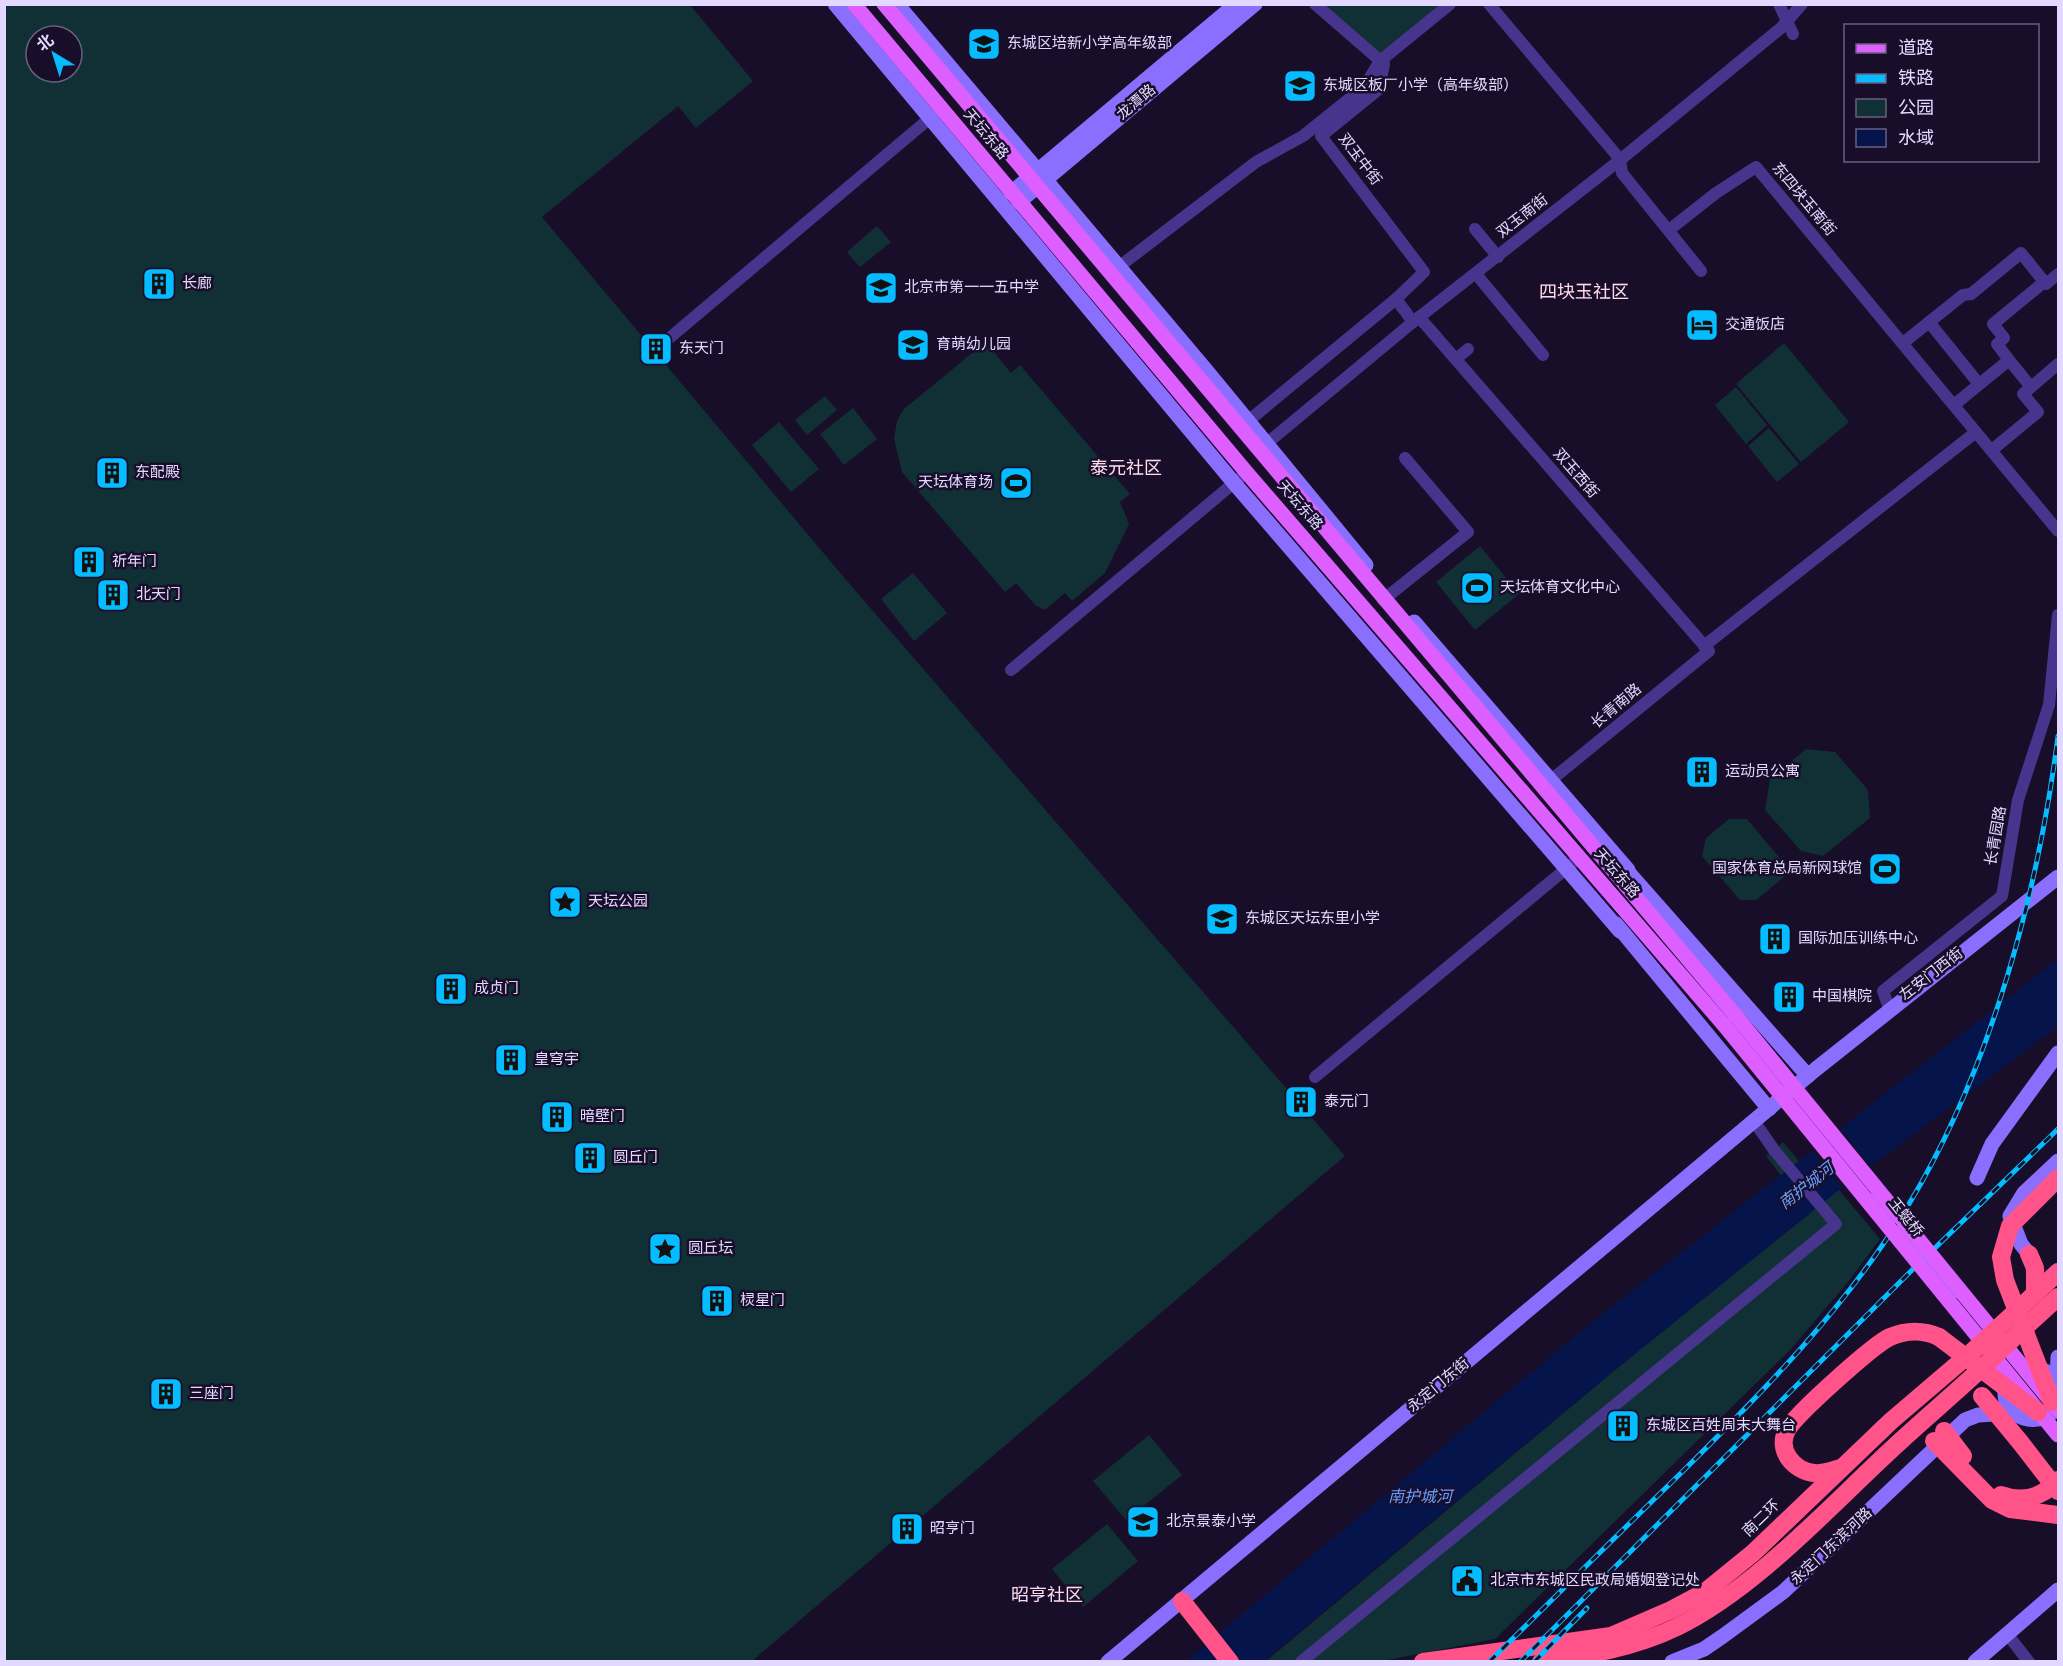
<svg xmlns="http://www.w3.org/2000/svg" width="2063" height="1666" viewBox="0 0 2063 1666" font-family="Overpass,'Noto Sans SC',sans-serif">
<rect width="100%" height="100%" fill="#180e2a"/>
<g fill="#113035" fill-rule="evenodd">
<path d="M5 4 690 5 753 81 696 128 678 106 542 217 841 574 1345 1156 752 1661H5ZM36 36H72V72H36Z"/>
<path d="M1323 5H1446L1386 53 1379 54Z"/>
<path d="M877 226 891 242 860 267 847 252Z"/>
<path d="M1784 343 1849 422 1801 462 1736 384Z"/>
<path d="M989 346 1011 373 1020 365 1130 494 1120 502 1129 524 1105 573 1072 601 1065 593 1045 610 1035 605 1016 583 1005 592 902 472 894 439 897 421 904 409 977 349Z"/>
<path d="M1736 387 1767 425 1746 444 1715 405Z"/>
<path d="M825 396 837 410 807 435 795 420Z"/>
<path d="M853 408 877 439 844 465 820 434Z"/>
<path d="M779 422 819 469 791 492 752 445Z"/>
<path d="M1769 428 1799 464 1777 482 1748 446Z"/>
<path d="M1480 546 1519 594 1475 630 1436 582Z"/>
<path d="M913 573 947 613 914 641 881 599Z"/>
<path d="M1806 749 1835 752 1868 790 1870 818 1823 856 1801 851 1765 810 1770 779Z"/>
<path d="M1729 819H1747L1783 862 1784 877 1756 900H1740L1702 856 1706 838Z"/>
<path d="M1783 1142 1829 1197 1839 1190 1880 1239 1848 1282 1790 1350 1495 1639 1382 1661 1265 1662 1621 1365 1810 1213 1766 1156Z"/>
<path d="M1149 1435 1182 1475 1126 1520 1093 1481Z"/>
<path d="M1107 1524 1138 1561 1083 1607 1052 1569Z"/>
</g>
<path fill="#06144c" d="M2058 959V1026L1839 1190 1621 1365 1264 1661 1185 1662 1586 1327Z"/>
<path fill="#180e2a" d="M1837 1125 1873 1169 1844 1190 1809 1147Z"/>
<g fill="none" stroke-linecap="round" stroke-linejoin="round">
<g stroke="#47358d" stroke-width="12">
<path d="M1315 4 1384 64 1379 89 1321 136 1424 272 1396 299 1413 322"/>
<path d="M1489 4 1614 152 1620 160 1622 173 1701 271"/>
<path d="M1779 4 1793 34"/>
<path d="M1475 229 1498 257"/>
<path d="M1669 230 1716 193 1756 167 2058 531"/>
<path d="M1112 272 1256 162 1303 136 1364 87 1380 61 1450 4"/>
<path d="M1476 274 1543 355"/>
<path d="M1419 317 1709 651 1545 785"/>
<path d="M1929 322 1979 384"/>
<path d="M1903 343 1963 295 1971 294 2021 253 2046 284 2058 274"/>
<path d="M660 346 936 113"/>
<path d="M1456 359 1468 349"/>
<path d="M2009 360 2031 387"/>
<path d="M1954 405 2009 360 1997 344 2004 338 1993 324 2044 282"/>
<path d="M1241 427 1396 299"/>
<path d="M1260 449 1413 322 1620 160 1781 28 1802 4"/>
<path d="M1992 450 2038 412 2023 394 2058 364"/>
<path d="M1383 600 1468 532 1405 458"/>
<path d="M1704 646 1976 432"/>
<path d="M1011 670 1241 477"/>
<path d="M1889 1008 1883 991 2002 896 2018 800 2049 705 2058 615"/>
<path d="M1315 1077 1573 863"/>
<path d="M2007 1634 2029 1662"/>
<path d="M1301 1662 1836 1224 1774 1150 1754 1121"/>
</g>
<g stroke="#8a6fff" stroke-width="15">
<path d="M835 4 1234 483 1620 931"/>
<path d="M897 4 1206 370 1366 565"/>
<path d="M1011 193 1236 4"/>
<path d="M1019 202 1255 4"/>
<path d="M1414 622 1628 870"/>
<path d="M1621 864 1808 1076"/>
<path d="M1616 924 1769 1109"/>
<path d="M1977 1178 1992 1144 2058 1053"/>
<path d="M1876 1199 1952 1292"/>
<path d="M2029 1254 2021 1244 2010 1216 2024 1193 2058 1161"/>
<path d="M2034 1366 2052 1374 2058 1385"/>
<path d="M2009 1380C1993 1409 2029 1432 2053 1412"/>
<path d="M2057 1380 2058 1357"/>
<path d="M1108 1662 1816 1069 2058 877"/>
<path d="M1672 1662 1704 1649 1723 1636 1783 1592 1965 1420 1978 1415 2012 1413"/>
<path d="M1975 1662 2058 1590"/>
</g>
<g stroke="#dd5fff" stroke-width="15">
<path d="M854 4 1247 473 1724 1025"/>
<path d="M884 4 1735 1015"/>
</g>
<g stroke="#ff5389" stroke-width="18">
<path d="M2029 1254 2035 1268V1294"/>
<path d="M2010 1317 2058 1272"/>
<path d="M2022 1330 2058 1297"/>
<path d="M2020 1442 2058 1491"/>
<path d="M1841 1468C1832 1470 1823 1474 1814 1473 1794 1471 1776 1450 1787 1430 1796 1414 1873 1345 1890 1337 1906 1330 1924 1330 1939 1337"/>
<path d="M1182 1601 1230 1662"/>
<path d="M1423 1662 1611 1636 1671 1610 1705 1592 1753 1553 1891 1421 1973 1351"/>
<path d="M1541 1662C1588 1655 1634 1648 1677 1627 1749 1592 1819 1518 1877 1463 1912 1429 1950 1398 1985 1365"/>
</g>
<defs>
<g id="rail">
<path d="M1489 1662C1552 1600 1614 1538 1677 1477 1762 1393 1847 1307 1909 1204 1991 1068 2038 893 2058 736"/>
<path d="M1520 1662 1908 1274 2058 1129"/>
<path d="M1534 1662 1587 1608"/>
</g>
</defs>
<use href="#rail" stroke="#04bcff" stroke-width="5"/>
<use href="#rail" stroke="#180e2a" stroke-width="3" stroke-dasharray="9" stroke-linecap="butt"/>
<g stroke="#dd5fff" stroke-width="15">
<path d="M1735 1015 2058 1410"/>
<path d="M1724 1025 2058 1435"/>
</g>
<g stroke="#ff5389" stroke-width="18">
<path d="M1939 1337 2038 1412"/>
<path d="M1973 1351 2010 1317"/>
<path d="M1985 1365 2022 1330"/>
<path d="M1982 1396 2020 1442"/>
<path d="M2052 1402 2005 1280 2001 1257 2010 1226 2058 1178"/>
<path d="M1944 1431 1963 1456"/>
<path d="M1934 1441 1992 1500 2010 1509 2058 1515"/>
<path d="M2001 1495C2023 1503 2043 1497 2058 1480"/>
</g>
</g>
<defs>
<symbol id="school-square" viewBox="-11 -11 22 22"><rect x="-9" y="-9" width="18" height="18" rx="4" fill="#04bcff" stroke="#180e2a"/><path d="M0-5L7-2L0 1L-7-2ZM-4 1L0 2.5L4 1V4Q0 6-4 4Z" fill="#111"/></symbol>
<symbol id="building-square" viewBox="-11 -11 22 22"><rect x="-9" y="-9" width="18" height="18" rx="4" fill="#04bcff" stroke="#180e2a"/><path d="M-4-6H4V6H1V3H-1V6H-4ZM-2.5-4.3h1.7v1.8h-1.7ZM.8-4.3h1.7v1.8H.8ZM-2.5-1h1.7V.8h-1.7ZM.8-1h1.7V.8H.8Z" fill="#111"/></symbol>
<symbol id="hotel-square" viewBox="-11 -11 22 22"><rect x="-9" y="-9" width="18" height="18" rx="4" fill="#04bcff" stroke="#180e2a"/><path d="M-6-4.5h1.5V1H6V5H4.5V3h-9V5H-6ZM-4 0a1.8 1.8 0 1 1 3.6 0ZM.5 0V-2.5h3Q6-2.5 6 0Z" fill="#111"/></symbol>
<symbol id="stadium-square" viewBox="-11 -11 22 22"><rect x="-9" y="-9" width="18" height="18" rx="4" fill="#04bcff" stroke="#180e2a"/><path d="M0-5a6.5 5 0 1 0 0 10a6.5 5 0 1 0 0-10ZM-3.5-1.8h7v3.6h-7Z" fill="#111"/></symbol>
<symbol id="sight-square" viewBox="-11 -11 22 22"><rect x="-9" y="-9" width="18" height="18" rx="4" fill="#04bcff" stroke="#180e2a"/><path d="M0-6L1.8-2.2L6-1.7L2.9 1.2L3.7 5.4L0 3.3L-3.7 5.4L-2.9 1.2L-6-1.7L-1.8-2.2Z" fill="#111"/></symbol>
<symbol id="civic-square" viewBox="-11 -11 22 22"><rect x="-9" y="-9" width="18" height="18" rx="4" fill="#04bcff" stroke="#180e2a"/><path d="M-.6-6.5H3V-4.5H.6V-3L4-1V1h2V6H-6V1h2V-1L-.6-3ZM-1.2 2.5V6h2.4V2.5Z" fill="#111"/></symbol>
</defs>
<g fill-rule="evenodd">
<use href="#school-square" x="965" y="25" width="38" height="38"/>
<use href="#school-square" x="1281" y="67" width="38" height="38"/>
<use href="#building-square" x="140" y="265" width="38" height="38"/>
<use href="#school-square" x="862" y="269" width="38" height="38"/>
<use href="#hotel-square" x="1683" y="306" width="38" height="38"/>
<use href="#school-square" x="894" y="326" width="38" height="38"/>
<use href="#building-square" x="637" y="330" width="38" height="38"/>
<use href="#building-square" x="93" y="454" width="38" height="38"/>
<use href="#stadium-square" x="997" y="464" width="38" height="38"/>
<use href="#building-square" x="70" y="543" width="38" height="38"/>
<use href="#stadium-square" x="1458" y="569" width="38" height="38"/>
<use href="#building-square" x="94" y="576" width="38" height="38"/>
<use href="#building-square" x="1683" y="753" width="38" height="38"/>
<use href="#stadium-square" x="1866" y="850" width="38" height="38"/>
<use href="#sight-square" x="546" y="883" width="38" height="38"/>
<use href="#school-square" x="1203" y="900" width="38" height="38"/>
<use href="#building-square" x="1756" y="920" width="38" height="38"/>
<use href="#building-square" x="432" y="970" width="38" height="38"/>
<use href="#building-square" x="1770" y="978" width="38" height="38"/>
<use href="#building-square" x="492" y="1041" width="38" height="38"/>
<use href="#building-square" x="1282" y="1083" width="38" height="38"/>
<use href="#building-square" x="538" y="1098" width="38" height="38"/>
<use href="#building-square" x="571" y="1139" width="38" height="38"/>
<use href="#sight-square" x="646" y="1230" width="38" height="38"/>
<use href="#building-square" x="698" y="1282" width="38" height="38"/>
<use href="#building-square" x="147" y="1375" width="38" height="38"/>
<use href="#building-square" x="1604" y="1407" width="38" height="38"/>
<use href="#school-square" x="1124" y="1503" width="38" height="38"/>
<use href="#building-square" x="888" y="1510" width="38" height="38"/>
<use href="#civic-square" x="1448" y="1562" width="38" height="38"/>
</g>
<g text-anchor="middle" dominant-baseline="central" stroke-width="5" stroke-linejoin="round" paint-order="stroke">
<g font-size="15" fill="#e3d8ff" stroke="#180e2a" text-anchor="start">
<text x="1007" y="44">东城区培新小学高年级部</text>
<text x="1323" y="86">东城区板厂小学（高年级部）</text>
<text x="182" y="284">长廊</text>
<text x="904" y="288">北京市第一一五中学</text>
<text x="1725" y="325">交通饭店</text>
<text x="936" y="345">育萌幼儿园</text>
<text x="679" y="349">东天门</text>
<text x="135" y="473">东配殿</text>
<text x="993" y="483" text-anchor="end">天坛体育场</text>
<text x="112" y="562">祈年门</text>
<text x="1500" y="588">天坛体育文化中心</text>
<text x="136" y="595">北天门</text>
<text x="1725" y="772">运动员公寓</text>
<text x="1862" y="869" text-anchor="end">国家体育总局新网球馆</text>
<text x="588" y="902">天坛公园</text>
<text x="1245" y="919">东城区天坛东里小学</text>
<text x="1798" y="939">国际加压训练中心</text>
<text x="474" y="989">成贞门</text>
<text x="1812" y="997">中国棋院</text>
<text x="534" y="1060">皇穹宇</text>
<text x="1324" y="1102">泰元门</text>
<text x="580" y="1117">暗壁门</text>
<text x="613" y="1158">圆丘门</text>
<text x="688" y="1249">圆丘坛</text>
<text x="740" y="1301">棂星门</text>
<text x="189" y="1394">三座门</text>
<text x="1646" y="1426">东城区百姓周末大舞台</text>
<text x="1166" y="1522">北京景泰小学</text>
<text x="930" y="1529">昭亨门</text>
<text x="1490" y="1581">北京市东城区民政局婚姻登记处</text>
</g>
<g font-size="15" fill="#e3d8ff" stroke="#180e2a">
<text transform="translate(1137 103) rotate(-40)">龙潭路</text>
<text transform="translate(985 135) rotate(50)">天坛东路</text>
<text transform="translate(1359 160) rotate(53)">双玉中街</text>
<text transform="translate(1803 200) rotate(50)">东四块玉南街</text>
<text transform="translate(1523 217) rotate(-38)">双玉南街</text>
<text transform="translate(1575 474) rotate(49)">双玉西街</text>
<text transform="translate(1299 506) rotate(49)">天坛东路</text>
<text transform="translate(1617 707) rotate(-40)">长青南路</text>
<text transform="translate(1997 836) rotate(-80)">长青园路</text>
<text transform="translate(1616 874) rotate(49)">天坛东路</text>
<text transform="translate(1932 975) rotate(-38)">左安门西街</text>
<text transform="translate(1905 1218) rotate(51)">玉蜓桥</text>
<text transform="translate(1439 1386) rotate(-40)">永定门东街</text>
<text transform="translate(1762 1519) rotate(-44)">南二环</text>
<text transform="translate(1832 1547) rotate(-43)">永定门东滨河路</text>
</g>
<g font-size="16" font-style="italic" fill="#669fff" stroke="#180e2a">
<text transform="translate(1807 1187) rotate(-38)">南护城河</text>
<text x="1420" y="1498">南护城河</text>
</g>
<g font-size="18" fill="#ffdaeb" stroke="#180e2a">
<text x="1584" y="293">四块玉社区</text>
<text x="1126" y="469">泰元社区</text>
<text x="1047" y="1596">昭亨社区</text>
</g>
</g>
<rect width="2063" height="1666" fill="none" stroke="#e3d8ff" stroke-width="12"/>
<rect x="1844" y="24" width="195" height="138" fill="#180e2a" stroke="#695f7f" stroke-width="1.5"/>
<rect x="1856" y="44" width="30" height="9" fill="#dd5fff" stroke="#695f7f" stroke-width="1.5"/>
<text x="1898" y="54" font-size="18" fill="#e3d8ff">道路</text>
<rect x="1856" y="74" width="30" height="9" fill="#04bcff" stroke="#695f7f" stroke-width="1.5"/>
<text x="1898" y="84" font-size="18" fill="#e3d8ff">铁路</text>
<rect x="1856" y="99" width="30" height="18" fill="#113035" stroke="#695f7f" stroke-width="1.5"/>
<text x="1898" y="114" font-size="18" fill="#e3d8ff">公园</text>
<rect x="1856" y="129" width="30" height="18" fill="#06144c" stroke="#695f7f" stroke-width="1.5"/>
<text x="1898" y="144" font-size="18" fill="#e3d8ff">水域</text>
<g transform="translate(54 54) rotate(322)"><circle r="28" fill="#180e2a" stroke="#695f7f" stroke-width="1.5"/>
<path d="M0-4.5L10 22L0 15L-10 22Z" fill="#04bcff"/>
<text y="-9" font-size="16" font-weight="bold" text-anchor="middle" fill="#e3d8ff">北</text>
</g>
</svg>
